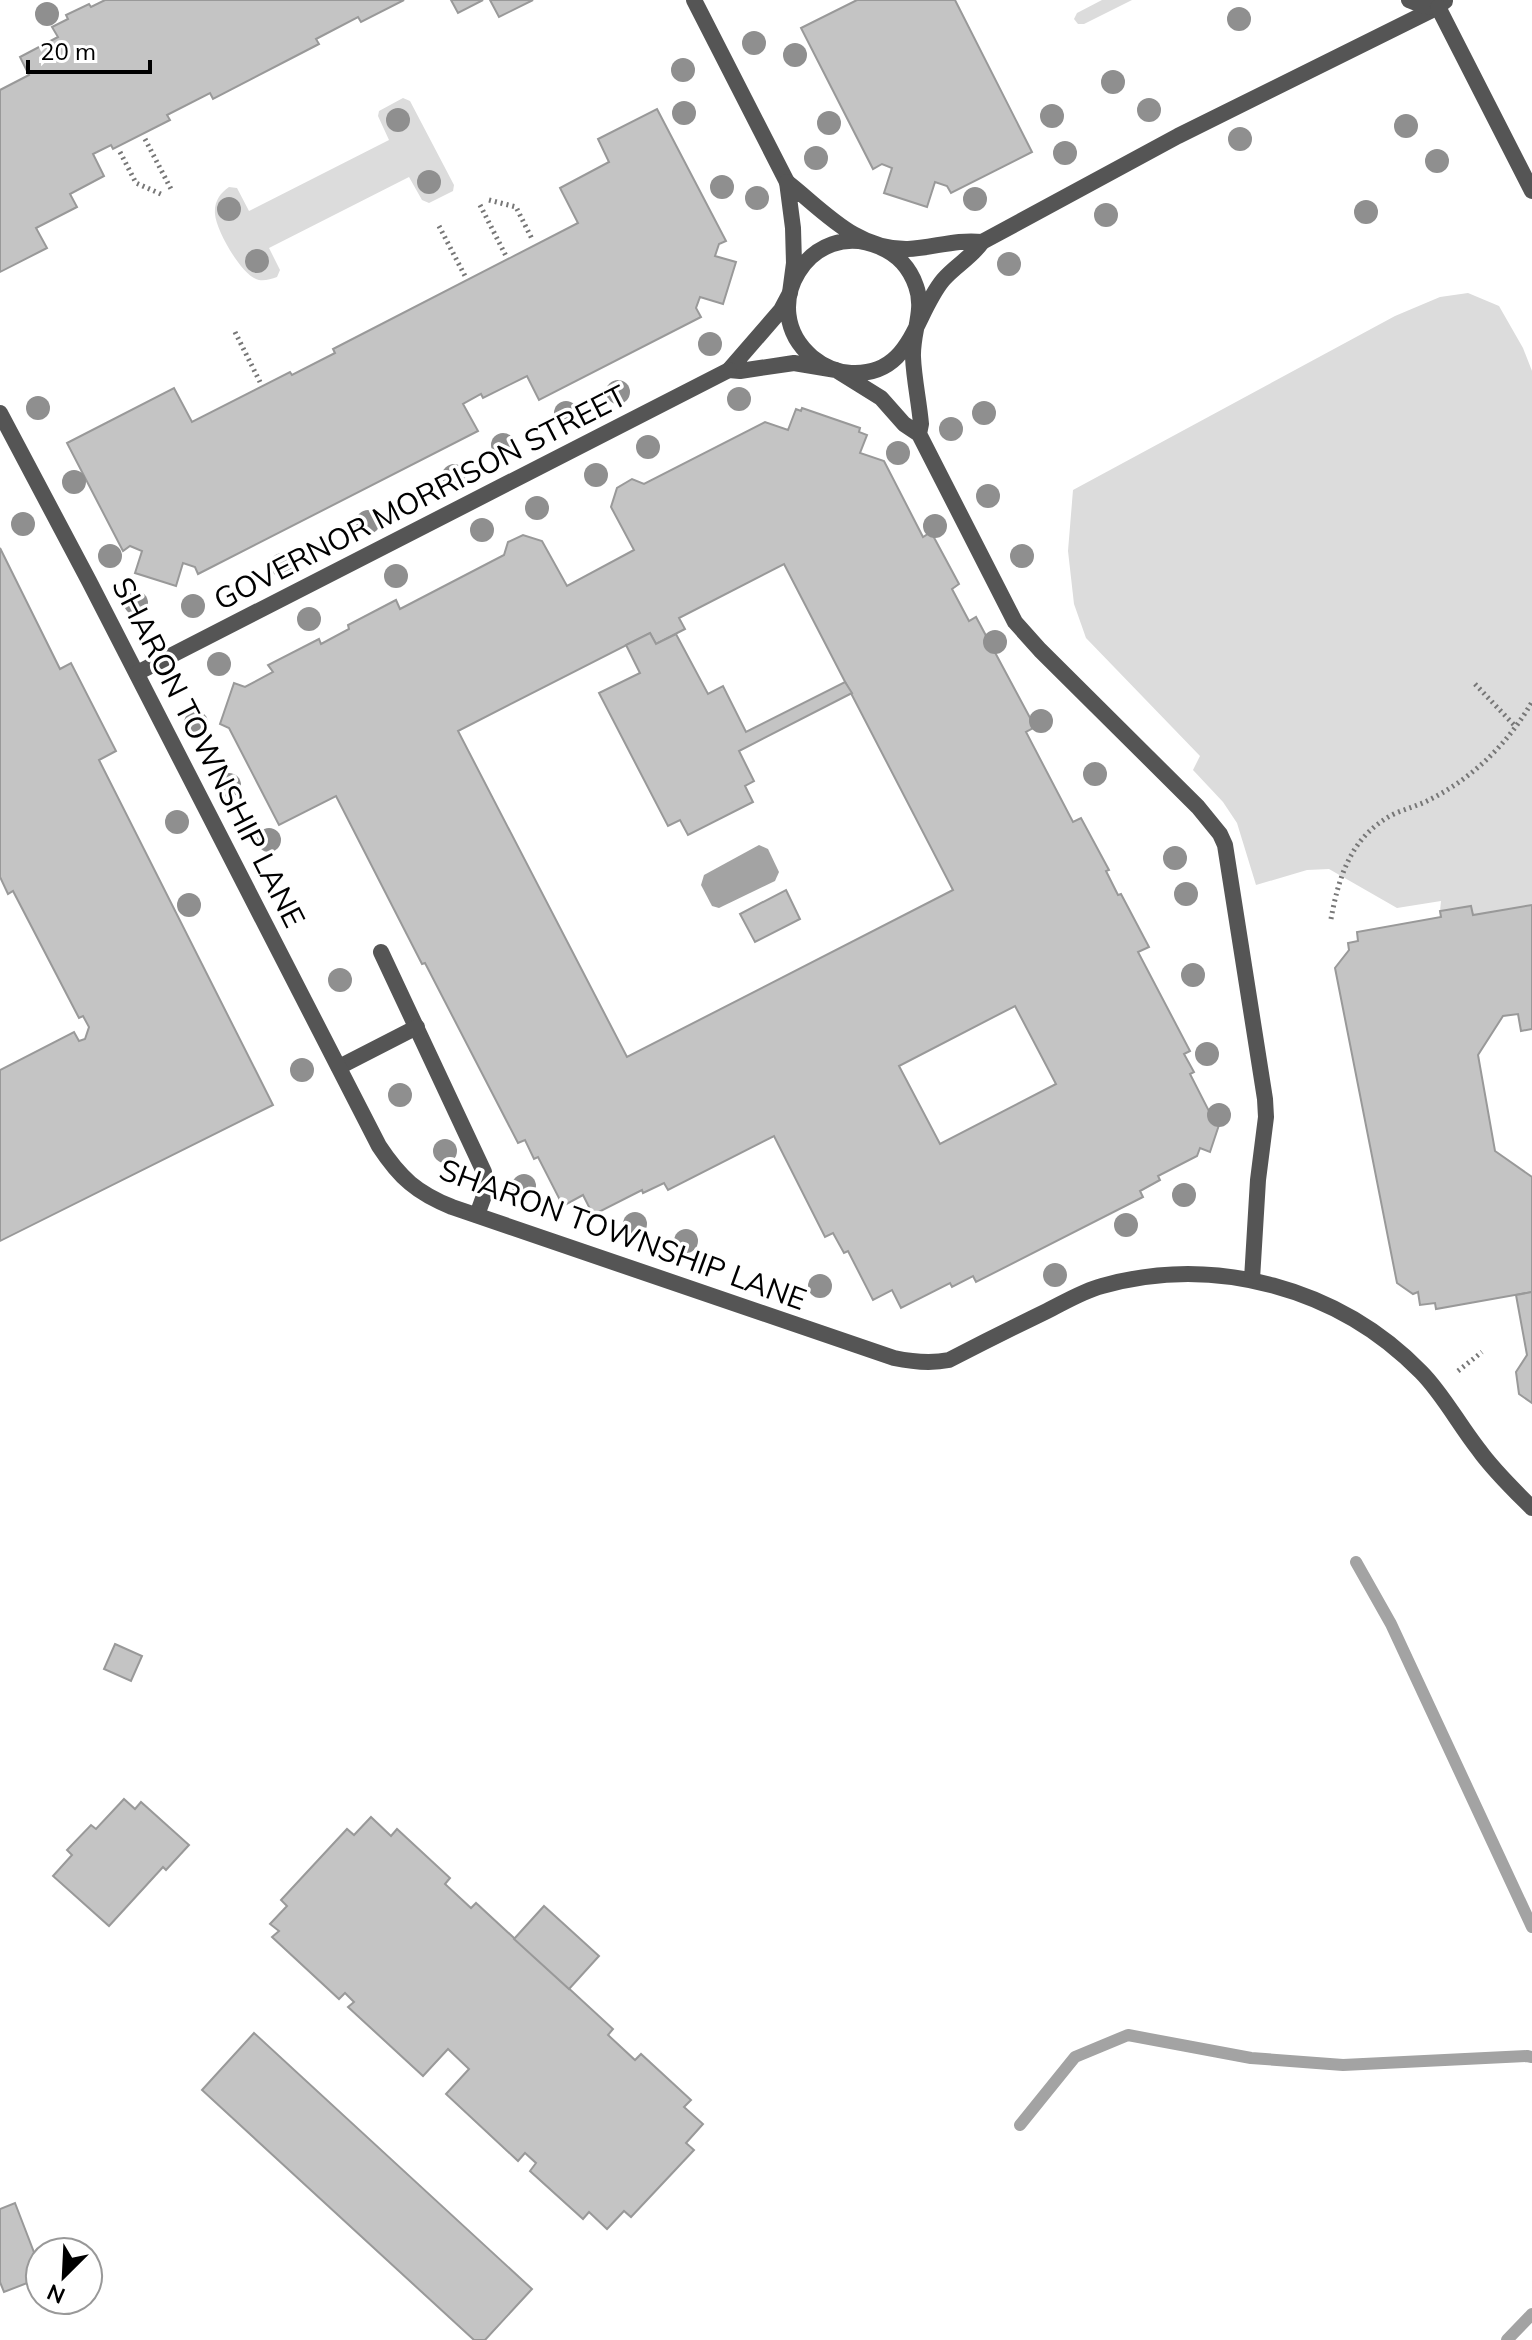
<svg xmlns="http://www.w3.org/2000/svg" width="1532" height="2340" viewBox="0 0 1532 2340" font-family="Mulish,sans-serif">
<rect width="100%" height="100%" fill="#fff"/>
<g fill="#dcdcdc">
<path d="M1102 0H1132L1084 24H1078L1074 19 1077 13Z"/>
<path d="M403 98 410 101 454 185 453 191 429 203 422 200 409 177 269 248 280 270 277 277C271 279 265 281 259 280 242 277 216 230 215 214 214 202 220 193 229 187L237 188 249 211 389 140 378 116 379 111Z"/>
<path d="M1468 293 1499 306 1523 348 1532 371V905L1473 915 1471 906 1440 911 1441 901 1397 908 1329 869 1307 870 1256 885 1237 823 1223 802 1193 770 1200 756 1086 638 1074 604 1068 551 1073 490 1395 316 1440 297Z"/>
</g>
<path fill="#a3a3a3" d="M759 845 768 849 779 872 775 881 719 908 712 906 701 885 704 875Z"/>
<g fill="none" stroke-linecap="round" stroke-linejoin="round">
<g stroke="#a3a3a3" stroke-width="12">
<path d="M1356 1562 1391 1624 1532 1927"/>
<path d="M1020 2125 1075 2057 1128 2035 1251 2058 1343 2065 1527 2056 1532 2057"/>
<path d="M1507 2340 1532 2314"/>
</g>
</g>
<g fill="#c4c4c4" stroke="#999" stroke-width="2" fill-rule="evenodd">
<path d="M105 0H404L361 22 358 17 316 39 319 44 290 59 213 99 210 93 167 115 170 120 113 149 111 145 93 154 104 176 70 194 77 207 36 228 47 248 0 272V90L29 75 20 57 58 37 52 27 68 19 66 15 89 4 91 7Z"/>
<path d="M451 0H483L458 13Z"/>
<path d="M490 0H533L499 17Z"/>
<path d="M857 0H955L1032 152 951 193 947 186 935 182 927 207 884 193 892 168 882 164 873 169 801 28Z"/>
<path d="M657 109 726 241 719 244 715 256 736 262 723 304 700 297 696 308 701 317 539 400 527 376 483 398 481 394 463 404 478 431 198 574 195 567 183 563 176 586 135 573 142 551 130 546 123 551 67 443 174 388 192 422 290 372 292 375 335 353 333 349 578 223 560 188 609 162 598 139Z"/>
<path d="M802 408 860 428 859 432 867 435 860 453 884 461 923 537 931 532 959 584 952 589 969 621 976 617 1035 727 1026 732 1073 822 1081 818 1109 870 1106 871 1118 895 1121 894 1149 947 1138 952 1190 1051 1184 1054 1194 1072 1190 1074 1211 1115 1210 1119 1220 1122 1210 1152 1200 1148 1197 1156 1158 1176 1160 1180 1140 1191 1143 1197 976 1282 973 1276 952 1287 950 1283 901 1308 892 1290 873 1300 848 1251 844 1253 833 1233 825 1237 774 1136 668 1190 664 1183 643 1193 642 1190 593 1215 583 1195 563 1206 538 1157 534 1159 525 1140 518 1143 425 963 422 964 336 796 279 825 229 728 220 724 234 683 245 687 273 672 268 665 319 639 321 644 349 629 348 625 396 600 400 609 504 555 508 542 523 535 542 541 567 586 634 550 611 507 617 488 632 479 644 484 765 422 788 430 796 409 801 411ZM784 564 953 890 627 1057 458 731 650 633 656 644 685 629 679 618ZM1015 1006 1056 1084 940 1144 899 1066Z"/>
<path d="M0 548 60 669 71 663 116 751 99 760 273 1105 0 1241V1070L74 1032 79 1041 85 1039 89 1027 83 1016 79 1018 13 891 8 894 0 877Z"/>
<path d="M650 633 656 644 676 634 708 694 723 686 746 732 845 682 852 693 739 751 754 781 745 786 753 802 688 835 680 820 668 826 599 693 640 673 626 645Z"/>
<path d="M786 890 800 919 755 942 740 914Z"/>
<path d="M1532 905V1029L1521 1031 1518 1014 1503 1016 1478 1055 1495 1151 1532 1177V1292L1436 1309 1435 1303 1420 1305 1418 1292 1413 1294 1397 1283 1335 968 1349 950 1348 943 1358 941 1357 932 1441 917 1440 911 1471 906 1473 915Z"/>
<path d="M1532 1292V1403L1519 1394 1516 1372 1527 1355 1516 1295Z"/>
<path d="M115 1644 142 1656 131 1681 104 1669Z"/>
<path d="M124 1799 135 1809 141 1802 189 1845 166 1870 163 1867 109 1926 53 1876 72 1855 67 1850 91 1825 96 1829Z"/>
<path d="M371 1817 391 1836 397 1829 450 1878 445 1884 471 1908 476 1903 613 2029 608 2035 635 2060 641 2054 691 2100 684 2107 703 2124 686 2143 694 2150 631 2217 624 2211 607 2229 589 2212 583 2219 530 2171 536 2163 525 2153 518 2161 446 2094 469 2069 448 2049 423 2076 348 2007 354 2002 345 1993 339 1999 272 1937 279 1931 270 1924 287 1906 281 1900 347 1829 354 1835Z"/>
<path d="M544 1906 599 1956 569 1989 514 1939Z"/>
<path d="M254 2033 532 2289 485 2340H474L202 2090Z"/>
<path d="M15 2203 40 2268V2278L4 2292 0 2282V2209Z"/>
</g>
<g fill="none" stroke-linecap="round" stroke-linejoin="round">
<g stroke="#777" stroke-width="5" stroke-dasharray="2 4" stroke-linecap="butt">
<path d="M145 139 172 191"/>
<path d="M120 152 136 183 163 195"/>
<path d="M489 200 516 207 533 241"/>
<path d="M480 205 506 256"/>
<path d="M439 226 465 276"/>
<path d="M235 332 260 382"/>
<path d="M1475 684 1516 727"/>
<path d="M1331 919C1339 875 1352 834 1396 813 1408 808 1420 805 1431 799 1474 777 1508 743 1532 702"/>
<path d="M1458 1371 1482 1352"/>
</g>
<g stroke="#555" stroke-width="16">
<path d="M381 952 484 1172 485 1193 477 1215"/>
<path d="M339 1067 417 1027"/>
</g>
<g stroke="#555" stroke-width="16">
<path d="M694 0 787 182"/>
<path d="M982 242 1178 136 1438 7"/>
<path d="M0 413 89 581 379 1146C400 1178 417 1193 452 1207L894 1358C913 1362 930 1364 949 1360 982 1343 1014 1327 1047 1311 1065 1302 1083 1291 1102 1286 1215 1254 1339 1288 1421 1372 1443 1394 1459 1425 1479 1450 1494 1471 1513 1489 1532 1508"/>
<path d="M919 434 921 424C919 401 914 380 913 357 912 332 925 310 916 286 910 268 897 254 880 247 811 216 754 308 812 357 823 366 837 372 851 373 912 376 914 315 943 280 955 266 972 257 982 242 956 239 933 248 908 249 856 250 824 211 787 182L793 228 794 263 790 293 781 310 729 370 740 371 794 363 836 370 881 398 904 424 919 434 1015 622 1040 650 1198 807 1220 834 1225 845 1265 1099 1266 1117 1258 1180 1252 1279"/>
<path d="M137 673 729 370"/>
</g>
<g stroke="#555" stroke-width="16">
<path d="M1409 0C1421 5 1434 11 1445 1"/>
<path d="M1438 7 1532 191"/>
</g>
</g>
<g fill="#8f8f8f">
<circle cx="47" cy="14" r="12"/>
<circle cx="1239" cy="19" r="12"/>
<circle cx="754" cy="43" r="12"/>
<circle cx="795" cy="55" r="12"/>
<circle cx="683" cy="70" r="12"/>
<circle cx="1113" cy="82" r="12"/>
<circle cx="1149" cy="110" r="12"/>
<circle cx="684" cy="113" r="12"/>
<circle cx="1052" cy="116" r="12"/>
<circle cx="398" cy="120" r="12"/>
<circle cx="829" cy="123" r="12"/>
<circle cx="1406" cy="126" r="12"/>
<circle cx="1240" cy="139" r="12"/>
<circle cx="1065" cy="153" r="12"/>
<circle cx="816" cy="158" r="12"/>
<circle cx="1437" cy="161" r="12"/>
<circle cx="429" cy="182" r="12"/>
<circle cx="722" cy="187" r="12"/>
<circle cx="757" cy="198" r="12"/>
<circle cx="975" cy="199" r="12"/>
<circle cx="229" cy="209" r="12"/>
<circle cx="1366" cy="212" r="12"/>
<circle cx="1106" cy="215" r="12"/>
<circle cx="257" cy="261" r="12"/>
<circle cx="1009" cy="264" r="12"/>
<circle cx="710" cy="344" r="12"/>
<circle cx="618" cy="392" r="12"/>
<circle cx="739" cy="399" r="12"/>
<circle cx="38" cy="408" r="12"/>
<circle cx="566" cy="413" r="12"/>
<circle cx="984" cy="413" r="12"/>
<circle cx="951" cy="429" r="12"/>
<circle cx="503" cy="445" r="12"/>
<circle cx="648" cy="447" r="12"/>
<circle cx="898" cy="453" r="12"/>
<circle cx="596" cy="475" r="12"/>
<circle cx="454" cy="476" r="12"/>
<circle cx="74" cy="482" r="12"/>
<circle cx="988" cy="496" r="12"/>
<circle cx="537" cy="508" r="12"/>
<circle cx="368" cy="522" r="12"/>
<circle cx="23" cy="524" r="12"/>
<circle cx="935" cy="526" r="12"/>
<circle cx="482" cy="530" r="12"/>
<circle cx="110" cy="556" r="12"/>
<circle cx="1022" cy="556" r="12"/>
<circle cx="282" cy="565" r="12"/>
<circle cx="396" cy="576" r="12"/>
<circle cx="136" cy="603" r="12"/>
<circle cx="193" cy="606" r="12"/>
<circle cx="309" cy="619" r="12"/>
<circle cx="995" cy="642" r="12"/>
<circle cx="219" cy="664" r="12"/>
<circle cx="1041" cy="721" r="12"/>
<circle cx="196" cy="723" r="12"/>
<circle cx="1095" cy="774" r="12"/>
<circle cx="229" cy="785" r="12"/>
<circle cx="177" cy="822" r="12"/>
<circle cx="269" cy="840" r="12"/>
<circle cx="1175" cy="858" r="12"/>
<circle cx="1186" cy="894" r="12"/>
<circle cx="189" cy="905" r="12"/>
<circle cx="1193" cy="975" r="12"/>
<circle cx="340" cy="980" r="12"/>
<circle cx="1207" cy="1054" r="12"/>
<circle cx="302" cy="1070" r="12"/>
<circle cx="400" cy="1095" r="12"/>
<circle cx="1219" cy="1115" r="12"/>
<circle cx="445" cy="1151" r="12"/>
<circle cx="524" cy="1186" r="12"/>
<circle cx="1184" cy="1195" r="12"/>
<circle cx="635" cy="1224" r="12"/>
<circle cx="1126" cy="1225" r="12"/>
<circle cx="686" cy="1241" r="12"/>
<circle cx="1055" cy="1275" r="12"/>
<circle cx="820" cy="1286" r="12"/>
</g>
<g text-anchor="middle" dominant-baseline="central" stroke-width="7" stroke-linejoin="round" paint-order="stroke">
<g font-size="30" fill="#000" stroke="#fff">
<text transform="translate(420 497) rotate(-27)">GOVERNOR MORRISON STREET</text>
<text transform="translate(209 752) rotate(63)">SHARON TOWNSHIP LANE</text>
<text transform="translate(623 1234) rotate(20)">SHARON TOWNSHIP LANE</text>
</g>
</g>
<g transform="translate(64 2276) rotate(204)"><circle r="38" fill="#ffffff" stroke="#999999" stroke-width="2"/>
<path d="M0-6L14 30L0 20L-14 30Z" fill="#000000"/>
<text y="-12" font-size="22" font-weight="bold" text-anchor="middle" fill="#000000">N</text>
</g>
<path d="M28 60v12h122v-12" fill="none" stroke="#000000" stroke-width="4"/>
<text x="40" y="60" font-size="24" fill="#000000" stroke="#ffffff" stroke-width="6" paint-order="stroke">20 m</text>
</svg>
